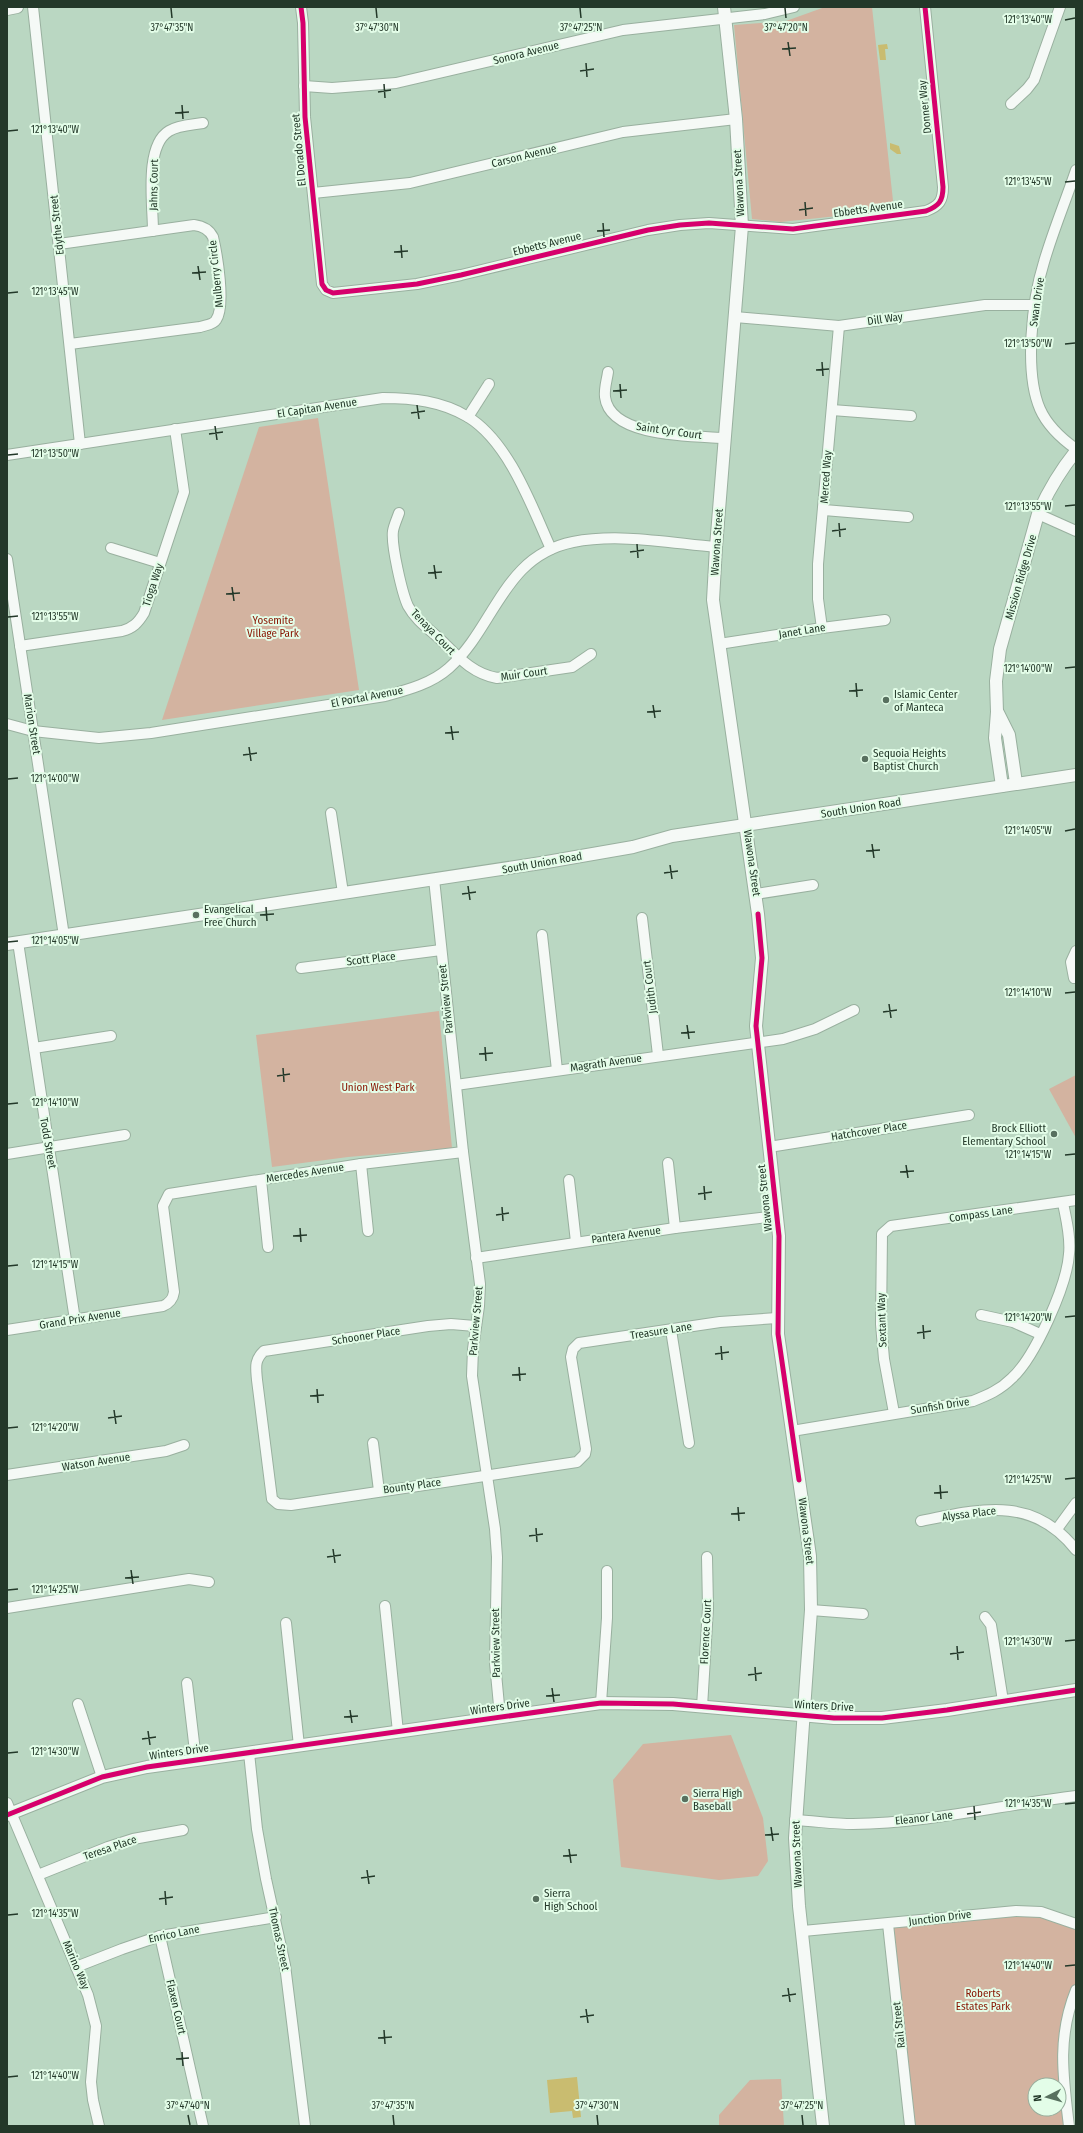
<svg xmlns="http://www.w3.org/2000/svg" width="1083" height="2133" viewBox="0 0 1083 2133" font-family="'Fira Sans Condensed',sans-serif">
<rect width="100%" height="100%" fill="#bad7c2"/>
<g fill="#d3b3a0" fill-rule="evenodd">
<path d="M825 7H872L894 210 781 222 752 219 734 25 786 21Z"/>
<path d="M318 418 359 690 162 720 259 427Z"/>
<path d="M439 1011 452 1148 348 1157 272 1167 256 1035Z"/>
<path d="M1076 1075V1138L1049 1089Z"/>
<path d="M731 1735 763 1818 768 1861 758 1876 719 1880 621 1867 613 1780 643 1744Z"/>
<path d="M1016 1911 1076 1924V1990L1064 2026 1069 2126H910L888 1924ZM1035 2085H1059V2109H1035Z"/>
<path d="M781 2079 784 2126H719V2115L750 2080Z"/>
</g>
<g fill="#c9bc70">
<path d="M887 44 888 49H885L886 60H880L878 45Z"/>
<path d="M890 143 899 146 901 154H897L890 149Z"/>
<path d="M577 2077 581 2117 573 2118 572 2111 550 2113 547 2080Z"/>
</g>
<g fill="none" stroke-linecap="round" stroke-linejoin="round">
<defs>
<g id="minor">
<path d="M33 7 80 444"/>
<path d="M301 7 303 23 305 117 322 284 326 290 333 293 417 284 461 275 648 230 680 225 709 223 793 229 926 211C939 206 943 201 943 187L925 7"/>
<path d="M304 86 332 88 396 83 623 30 765 14 794 7"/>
<path d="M1011 104 1027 89 1034 80 1060 7"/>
<path d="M1076 170C1066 200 1053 231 1044 262 1032 300 1024 372 1040 409 1047 425 1062 439 1076 449"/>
<path d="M313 193 410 183 623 132 736 119"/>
<path d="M153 231C153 205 144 146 169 131 179 125 192 125 203 123"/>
<path d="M59 244 194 225C202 226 209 229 213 237 217 254 226 306 216 320 213 325 205 325 200 327L70 344"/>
<path d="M735 317 839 326 985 305H1035"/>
<path d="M608 372C607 380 604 388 605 397 610 438 694 436 725 438"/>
<path d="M832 410 911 416"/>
<path d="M468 417 489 384"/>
<path d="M7 455 383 398C412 398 442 401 468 417 509 442 532 507 551 549"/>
<path d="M824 510 908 517"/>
<path d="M399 513C397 519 394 525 393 531 391 545 402 593 408 606 416 621 432 631 444 643 460 659 474 674 497 678L572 667 591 654"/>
<path d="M1038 514 1076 531"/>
<path d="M111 548 160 563"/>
<path d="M7 559 64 936"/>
<path d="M822 628 818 599V564L839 326"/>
<path d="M719 644 822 628 885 620"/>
<path d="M20 646 122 631C133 628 138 623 144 613L184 492 175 429"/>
<path d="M7 724 33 731 99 738 151 733 385 696C407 690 431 684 449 668 495 627 503 556 573 542 619 533 670 543 716 547"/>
<path d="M331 813 343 893"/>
<path d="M434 879 463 1152 480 1284 479 1306 473 1349 472 1376 495 1529 497 1557 495 1663 500 1716"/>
<path d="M756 894 813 885"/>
<path d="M642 918 658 1055"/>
<path d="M542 935 557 1070"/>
<path d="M18 942 75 1320"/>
<path d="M301 968 441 950"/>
<path d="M1074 978 1071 962 1076 951"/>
<path d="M34 1048 111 1036"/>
<path d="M456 1085 783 1039 815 1029 854 1010"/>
<path d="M769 1147 969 1115"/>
<path d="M7 1154 125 1135"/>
<path d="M668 1163 675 1228"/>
<path d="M361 1164 368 1231"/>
<path d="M261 1180 268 1247"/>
<path d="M569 1180 576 1242"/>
<path d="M476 1258 675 1228 776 1216"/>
<path d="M981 1315 1013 1322 1040 1334"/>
<path d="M475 1326 451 1324 428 1326 264 1351C254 1360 256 1368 257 1380L272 1499 278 1504 291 1505 577 1462 585 1454 586 1449 571 1357 573 1349 579 1343 720 1322 777 1318"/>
<path d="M7 1330 163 1306C170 1303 173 1299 174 1292L163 1206 169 1194 361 1164 463 1152"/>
<path d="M671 1330 689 1443"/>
<path d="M894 1413 884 1359 881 1324 882 1234 891 1226 1076 1200"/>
<path d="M792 1431 973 1401C988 1395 1000 1390 1012 1378 1035 1357 1067 1285 1069 1254 1071 1237 1066 1219 1063 1203"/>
<path d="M373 1443 379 1491"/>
<path d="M7 1475 166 1451 184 1445"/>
<path d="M921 1521C981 1509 1033 1495 1076 1550"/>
<path d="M1057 1529 1076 1503"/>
<path d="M385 1606 398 1732"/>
<path d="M7 1608 189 1579 209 1582"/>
<path d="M811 1610 863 1614"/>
<path d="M985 1617 991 1625 1003 1701"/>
<path d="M286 1623 299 1746"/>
<path d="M187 1683 196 1760"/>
<path d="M601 1703 607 1618V1571"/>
<path d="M78 1704 102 1777"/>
<path d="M702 1707 708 1608 707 1557"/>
<path d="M249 1753 257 1829 266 1879 285 1965 305 2126"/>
<path d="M7 1803 88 1995 96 2026 91 2082 93 2100 99 2126"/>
<path d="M795 1820C815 1821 834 1824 853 1824 928 1823 1002 1805 1076 1796"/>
<path d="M38 1875 108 1847 133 1839 183 1830"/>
<path d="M888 1924 910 2126"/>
<path d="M803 1931 1016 1911 1041 1912 1076 1924"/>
<path d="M160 1936 203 2126"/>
<path d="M76 1967 122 1949 160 1936 276 1917"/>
<path d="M1069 2126C1063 2077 1057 2037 1076 1990"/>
</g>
<g id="tertiary">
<path d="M724 7 736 119 742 226 716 547 713 600 758 914 762 958 756 1026 779 1236 778 1334 810 1556 811 1610 795 1838 799 1906 823 2126"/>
<path d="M7 9 17 7"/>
<path d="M998 713 1009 735 1016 783"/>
<path d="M1002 786 995 738 997 712 996 681 1000 649 1038 514C1048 491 1060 471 1076 451"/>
<path d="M7 944 541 863 633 847 672 836 1076 775"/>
<path d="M7 1815 102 1777 147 1767 601 1703 673 1704 834 1718H882L947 1710 1076 1690"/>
</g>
</defs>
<use href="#minor" stroke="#99b09f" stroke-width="12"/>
<use href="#tertiary" stroke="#99b09f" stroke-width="14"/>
<use href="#minor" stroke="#f5f9f6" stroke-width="10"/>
<use href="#tertiary" stroke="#f5f9f6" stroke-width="12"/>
<defs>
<g id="cycleway">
<path d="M301 7 303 23 305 117 322 284 326 290 333 293 417 284 461 275 648 230 680 225 709 223 793 229 926 211C939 206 943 201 943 187L925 7"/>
<path d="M758 914 762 958 756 1026 779 1236 778 1334 799 1480"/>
<path d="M7 1815 102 1777 147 1767 601 1703 673 1704 834 1718H882L947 1710 1076 1690"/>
</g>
</defs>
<use href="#cycleway" stroke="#e3fde8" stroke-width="8"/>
<use href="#cycleway" stroke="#d6006c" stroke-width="5"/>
</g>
<path fill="none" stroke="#233829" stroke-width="1.5" d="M171 8 172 18M376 8 377 18M580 8 581 18M785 8 786 18M1065 20 1075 18M788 42 790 56M782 49 796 48M586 63 587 77M580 71 594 69M384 84 385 98M378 92 391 90M182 105 183 119M175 113 189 112M8 131 18 130M1065 182 1075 181M805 202 806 216M799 210 813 208M603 223 604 237M597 231 610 230M401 245 402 258M394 252 408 251M198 266 200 280M192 273 206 272M8 293 18 292M1065 344 1075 343M822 362 823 376M816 370 829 369M620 384 621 398M613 391 627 390M417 405 419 419M411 413 425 411M215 426 217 440M209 434 223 432M8 455 18 454M1065 506 1075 505M839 523 840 537M832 531 846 529M637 544 638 558M630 552 644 550M434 565 436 579M428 573 442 572M232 587 234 601M226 594 240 593M8 617 18 616M1065 668 1075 667M856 683 857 697M849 691 863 690M653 705 655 718M647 712 661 711M451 726 453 740M445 733 459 732M249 747 251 761M243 755 257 753M8 779 18 778M1065 831 1075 829M872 844 874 858M866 851 880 850M670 865 672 879M664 873 678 871M468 886 470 900M462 894 476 892M266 907 267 921M260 915 274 914M8 942 18 941M1065 993 1075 992M889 1004 891 1018M883 1012 897 1010M687 1025 689 1039M681 1033 695 1032M485 1047 486 1061M479 1054 493 1053M283 1068 284 1082M277 1076 290 1074M8 1104 18 1103M1065 1155 1075 1154M906 1165 908 1178M900 1172 914 1171M704 1186 705 1200M698 1194 712 1192M502 1207 503 1221M496 1215 509 1213M300 1228 301 1242M293 1236 307 1235M8 1266 18 1265M1065 1317 1075 1316M923 1325 924 1339M917 1333 931 1331M721 1346 722 1360M715 1354 729 1352M519 1367 520 1381M512 1375 526 1374M317 1389 318 1403M310 1396 324 1395M114 1410 116 1424M108 1418 122 1416M8 1428 18 1427M1065 1479 1075 1478M940 1485 941 1499M934 1493 948 1492M738 1507 739 1521M731 1514 745 1513M536 1528 537 1542M529 1536 543 1534M333 1549 335 1563M327 1557 341 1555M131 1570 133 1584M125 1578 139 1577M8 1590 18 1589M1065 1641 1075 1640M957 1646 958 1660M950 1654 964 1652M755 1667 756 1681M748 1675 762 1673M552 1688 554 1702M546 1696 560 1695M350 1710 352 1723M344 1717 358 1716M148 1731 150 1745M142 1739 156 1737M8 1753 18 1752M1065 1804 1075 1803M974 1806 975 1820M967 1814 981 1812M771 1827 773 1841M765 1835 779 1834M569 1849 571 1863M563 1856 577 1855M367 1870 369 1884M361 1878 375 1876M165 1891 166 1905M159 1899 173 1897M8 1915 18 1914M1065 1966 1075 1965M788 1988 790 2002M782 1996 796 1994M586 2009 588 2023M580 2017 594 2015M384 2030 385 2044M378 2038 392 2037M182 2052 183 2066M176 2059 189 2058M8 2077 18 2076M188 2115 190 2125M393 2115 394 2125M597 2115 598 2125M802 2115 803 2125"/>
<g fill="#58705f" stroke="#e3fde8" stroke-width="1.5">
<circle cx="886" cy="700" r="4"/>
<circle cx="865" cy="759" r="4"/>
<circle cx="196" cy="915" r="4"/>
<circle cx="1054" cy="1134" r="4"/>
<circle cx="685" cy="1799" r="4"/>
<circle cx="536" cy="1899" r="4"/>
</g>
<g text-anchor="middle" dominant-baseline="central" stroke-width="4" stroke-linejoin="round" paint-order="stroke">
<g font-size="11" fill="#233829" stroke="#e3fde8">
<text transform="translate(526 53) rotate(-14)">Sonora Avenue</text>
<text transform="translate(925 107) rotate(-96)">Donner Way</text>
<text transform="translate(299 150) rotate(-95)">El Dorado Street</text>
<text transform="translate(524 156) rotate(-14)">Carson Avenue</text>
<text transform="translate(739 183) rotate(-93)">Wawona Street</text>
<text transform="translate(154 185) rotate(-89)">Jahns Court</text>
<text transform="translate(868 209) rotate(-8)">Ebbetts Avenue</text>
<text transform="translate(57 225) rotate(-96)">Edythe Street</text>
<text transform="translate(547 244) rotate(-14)">Ebbetts Avenue</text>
<text transform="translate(216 274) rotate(-96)">Mulberry Circle</text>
<text transform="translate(1037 302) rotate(-82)">Swan Drive</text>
<text transform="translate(885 319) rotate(-8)">Dill Way</text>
<text transform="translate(317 408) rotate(-9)">El Capitan Avenue</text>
<text transform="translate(669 431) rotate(8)">Saint Cyr Court</text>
<text transform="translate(826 477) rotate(-86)">Merced Way</text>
<text transform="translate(717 542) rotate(-86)">Wawona Street</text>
<text transform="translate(1021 577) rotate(-74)">Mission Ridge Drive</text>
<text transform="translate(153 585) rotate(-72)">Tioga Way</text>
<text transform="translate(802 631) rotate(-9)">Janet Lane</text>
<text transform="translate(433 632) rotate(46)">Tenaya Court</text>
<text transform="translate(524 674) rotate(-8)">Muir Court</text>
<text transform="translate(367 697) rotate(-11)">El Portal Avenue</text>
<text transform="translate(32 724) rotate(81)">Marion Street</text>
<text transform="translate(861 808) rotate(-9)">South Union Road</text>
<text transform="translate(542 863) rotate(-10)">South Union Road</text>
<text transform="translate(752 863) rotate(82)">Wawona Street</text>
<text transform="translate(371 959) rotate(-7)">Scott Place</text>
<text transform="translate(650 987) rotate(-97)">Judith Court</text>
<text transform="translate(446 999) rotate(-96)">Parkview Street</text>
<text transform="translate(606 1063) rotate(-8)">Magrath Avenue</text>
<text transform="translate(869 1131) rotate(-9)">Hatchcover Place</text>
<text transform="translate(48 1143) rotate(80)">Todd Street</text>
<text transform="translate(305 1173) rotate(-9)">Mercedes Avenue</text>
<text transform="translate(765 1198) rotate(-96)">Wawona Street</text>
<text transform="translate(981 1214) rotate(-8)">Compass Lane</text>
<text transform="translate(626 1235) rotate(-8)">Pantera Avenue</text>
<text transform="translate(80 1319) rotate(-9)">Grand Prix Avenue</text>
<text transform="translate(882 1320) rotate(-92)">Sextant Way</text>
<text transform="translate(476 1321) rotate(-85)">Parkview Street</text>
<text transform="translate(661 1331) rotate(-9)">Treasure Lane</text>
<text transform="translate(366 1336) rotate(-9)">Schooner Place</text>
<text transform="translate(940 1406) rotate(-9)">Sunfish Drive</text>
<text transform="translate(96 1462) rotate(-9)">Watson Avenue</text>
<text transform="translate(412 1486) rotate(-8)">Bounty Place</text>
<text transform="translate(969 1514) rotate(-7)">Alyssa Place</text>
<text transform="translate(806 1531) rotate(83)">Wawona Street</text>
<text transform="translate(706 1632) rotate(-87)">Florence Court</text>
<text transform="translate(496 1643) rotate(-91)">Parkview Street</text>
<text transform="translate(824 1706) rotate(3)">Winters Drive</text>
<text transform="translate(500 1707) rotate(-8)">Winters Drive</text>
<text transform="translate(179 1752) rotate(-8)">Winters Drive</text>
<text transform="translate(924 1818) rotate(-6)">Eleanor Lane</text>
<text transform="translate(110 1848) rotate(-19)">Teresa Place</text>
<text transform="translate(797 1854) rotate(-92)">Wawona Street</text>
<text transform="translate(940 1918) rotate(-7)">Junction Drive</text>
<text transform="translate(174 1934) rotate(-12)">Enrico Lane</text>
<text transform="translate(279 1939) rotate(78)">Thomas Street</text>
<text transform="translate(76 1965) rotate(67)">Marino Way</text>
<text transform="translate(176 2007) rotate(77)">Flaxen Court</text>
<text transform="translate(899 2025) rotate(-96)">Rail Street</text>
</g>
<g font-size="11" fill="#881400" stroke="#e3fde8">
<text x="273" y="620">Yosemite<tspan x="273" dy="13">Village Park</tspan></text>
<text x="378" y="1087">Union West Park</text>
<text x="983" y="1993">Roberts<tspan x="983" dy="13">Estates Park</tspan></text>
</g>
<g font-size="11" fill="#233829" stroke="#e3fde8" text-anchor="start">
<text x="894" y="694">Islamic Center<tspan x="894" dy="13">of Manteca</tspan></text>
<text x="873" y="753">Sequoia Heights<tspan x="873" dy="13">Baptist Church</tspan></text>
<text x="204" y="909">Evangelical<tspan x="204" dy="13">Free Church</tspan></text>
<text x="1046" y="1128" text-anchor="end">Brock Elliott<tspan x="1046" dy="13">Elementary School</tspan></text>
<text x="693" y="1793">Sierra High<tspan x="693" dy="13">Baseball</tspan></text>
<text x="544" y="1893">Sierra<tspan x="544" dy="13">High School</tspan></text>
</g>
</g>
<g font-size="10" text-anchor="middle" fill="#233829" stroke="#e3fde8" stroke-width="4" stroke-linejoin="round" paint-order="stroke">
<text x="1028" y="23">121°13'40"W</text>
<text x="172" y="31">37°47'35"N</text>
<text x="377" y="31">37°47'30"N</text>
<text x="581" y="31">37°47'25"N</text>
<text x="786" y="31">37°47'20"N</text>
<text x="55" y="133">121°13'40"W</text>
<text x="1028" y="185">121°13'45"W</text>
<text x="55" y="295">121°13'45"W</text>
<text x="1028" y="347">121°13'50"W</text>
<text x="55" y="457">121°13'50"W</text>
<text x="1028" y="510">121°13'55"W</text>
<text x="55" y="620">121°13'55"W</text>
<text x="1028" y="672">121°14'00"W</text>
<text x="55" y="782">121°14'00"W</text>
<text x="1028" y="834">121°14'05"W</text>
<text x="55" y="944">121°14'05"W</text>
<text x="1028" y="996">121°14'10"W</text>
<text x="55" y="1106">121°14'10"W</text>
<text x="1028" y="1158">121°14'15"W</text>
<text x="55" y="1268">121°14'15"W</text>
<text x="1028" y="1321">121°14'20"W</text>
<text x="55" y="1431">121°14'20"W</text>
<text x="1028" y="1483">121°14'25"W</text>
<text x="55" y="1593">121°14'25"W</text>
<text x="1028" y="1645">121°14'30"W</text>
<text x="55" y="1755">121°14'30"W</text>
<text x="1028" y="1807">121°14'35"W</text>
<text x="55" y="1917">121°14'35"W</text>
<text x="1028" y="1969">121°14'40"W</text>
<text x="55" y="2079">121°14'40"W</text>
<text x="188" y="2109">37°47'40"N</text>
<text x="393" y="2109">37°47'35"N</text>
<text x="597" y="2109">37°47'30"N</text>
<text x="802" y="2109">37°47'25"N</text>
</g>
<rect width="1083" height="2133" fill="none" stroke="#233829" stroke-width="16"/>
<g transform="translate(1047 2097) rotate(264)"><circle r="19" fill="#e3fde8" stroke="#96ae9c"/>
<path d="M0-3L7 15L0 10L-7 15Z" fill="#58705f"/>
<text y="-6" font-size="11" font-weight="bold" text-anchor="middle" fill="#233829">N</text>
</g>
</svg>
